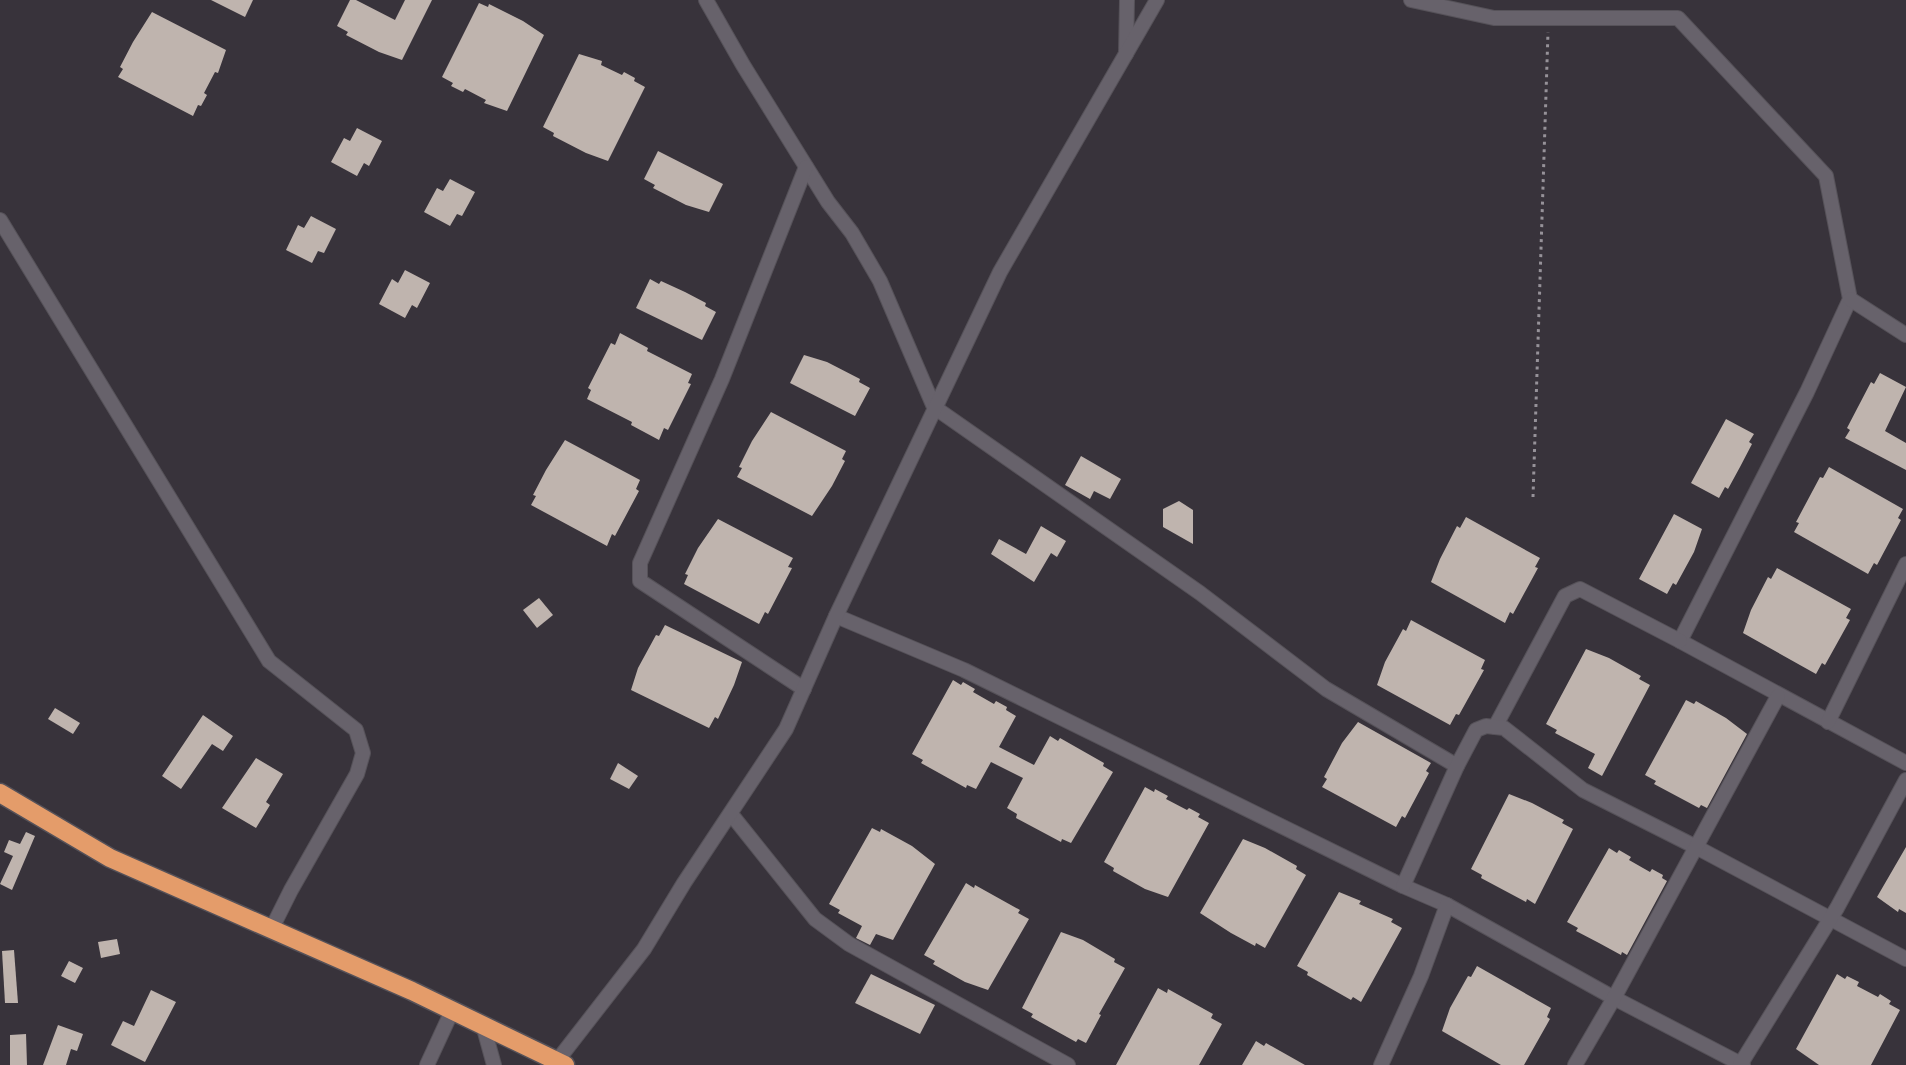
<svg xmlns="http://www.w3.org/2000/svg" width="1906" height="1065" viewBox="0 0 1906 1065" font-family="'DM Sans',sans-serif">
<rect width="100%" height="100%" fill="#38333b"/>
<g fill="#bfb4ae">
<path d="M211 0H253L245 17Z"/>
<path d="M350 0H356L395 20 405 0H432L402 60 379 52 346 35 348 32 337 26Z"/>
<path d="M479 3 488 7 489 4 523 21 544 35 507 111 484 103 486 100 465 89 463 92 451 86 453 83 442 77Z"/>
<path d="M152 12 226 50 218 73 215 72 204 93 207 95 201 106 198 105 193 116 118 77 123 69 120 67 133 42Z"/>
<path d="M579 54 602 61 601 65 622 75 624 72 635 78 634 81 645 87 608 161 586 153 553 136 554 133 543 127Z"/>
<path d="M357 128 382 141 369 166 364 163 357 176 331 162 344 138 350 141Z"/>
<path d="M658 151 723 184 709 212 686 205 653 188 655 185 644 179Z"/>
<path d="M450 179 475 192 462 216 457 214 450 226 424 212 437 188 443 191Z"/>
<path d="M311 216 336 229 324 253 318 251 312 263 286 250 298 225 304 228Z"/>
<path d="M405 270 430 283 417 308 412 305 405 318 379 304 392 279 398 283Z"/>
<path d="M650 279 659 284 661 281 685 292 706 303 705 306 716 312 702 340 636 308Z"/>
<path d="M620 333 648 348 647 351 692 374 688 383 691 384 668 430 664 428 659 440 631 425 632 422 587 399 591 390 588 388 611 343 615 345Z"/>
<path d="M804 355 827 362 860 379 859 382 870 388 855 416 790 383Z"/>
<path d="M1880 373 1906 387 1885 431 1906 443V470L1845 438 1850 430 1847 428 1871 382 1874 384Z"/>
<path d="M771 412 846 451 842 459 845 461 832 486 812 516 737 477 742 468 739 467 752 441Z"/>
<path d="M1726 419 1754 434 1749 442 1752 444 1740 467 1728 489 1725 487 1719 498 1691 483Z"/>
<path d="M565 440 640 480 636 489 639 491 615 536 612 534 607 546 531 505 536 496 533 495 546 470Z"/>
<path d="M1081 456 1121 479 1110 499 1094 491 1090 499 1065 485Z"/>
<path d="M1829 467 1903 509 1898 518 1901 520 1877 565 1874 563 1868 574 1794 532 1799 523 1796 522 1820 477 1823 478Z"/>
<path d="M1179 501 1193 510V544L1163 527V509Z"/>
<path d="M1674 514 1702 529 1694 552 1676 585 1673 583 1667 594 1639 579Z"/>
<path d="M1466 517 1540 558 1535 567 1538 568 1513 614 1510 612 1505 623 1431 582 1440 559 1457 526 1460 528Z"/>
<path d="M718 519 793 558 788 567 792 568 768 614 765 612 759 624 684 584 688 575 685 574 698 548Z"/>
<path d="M1041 526 1066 541 1057 557 1051 553 1034 582 991 554 999 539 1026 554Z"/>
<path d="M1777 568 1851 609 1846 618 1850 620 1825 665 1822 663 1816 674 1743 633 1751 610 1768 577 1771 579Z"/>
<path d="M539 598 553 615 537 628 523 610Z"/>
<path d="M1411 620 1485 660 1481 669 1484 670 1459 715 1456 714 1450 725 1377 685 1385 662 1403 629 1406 631Z"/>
<path d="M665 625 742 662 734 685 718 719 715 717 709 728 631 690 638 668 656 635 659 636Z"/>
<path d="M1586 649 1609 658 1641 676 1639 679 1650 685 1602 776 1588 768 1595 754 1555 733 1557 730 1546 724Z"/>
<path d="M953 680 961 685 963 682 975 689 973 692 994 704 996 701 1007 707 1006 710 1016 716 999 747 1034 765 1050 736 1058 741 1060 738 1104 763 1103 766 1113 772 1071 843 1062 839 1061 842 1016 818 1017 814 1007 808 1023 778 991 762 976 789 967 785 966 788 921 763 923 760 912 754Z"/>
<path d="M1686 700 1694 704 1696 701 1726 718 1747 734 1707 808 1701 805 1699 808 1654 784 1656 781 1645 775Z"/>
<path d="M55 708 80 723 73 734 48 719Z"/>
<path d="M203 715 233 736 223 751 212 744 181 789 162 776Z"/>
<path d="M1358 722 1431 763 1426 771 1429 773 1405 818 1402 816 1396 827 1322 787 1327 779 1324 777 1342 743Z"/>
<path d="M256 758 283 774 266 802 270 805 256 828 222 808Z"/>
<path d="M618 763 638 776 629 789 610 779Z"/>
<path d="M1145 787 1154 792 1155 789 1168 796 1166 799 1187 810 1189 808 1200 814 1198 817 1209 823 1168 897 1145 889 1113 871 1114 868 1104 862Z"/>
<path d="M1509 794 1532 803 1564 820 1562 823 1573 829 1535 904 1527 899 1526 902 1481 878 1482 875 1471 869Z"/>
<path d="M872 828 880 832 881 829 912 846 935 864 893 940 876 934 870 945 856 938 862 926 838 913 840 910 829 904Z"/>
<path d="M26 832 35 836 12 890 0 884 13 856 4 852 9 840 20 844Z"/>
<path d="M1243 839 1265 848 1297 866 1296 869 1306 875 1265 948 1256 943 1255 946 1231 933 1200 913Z"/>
<path d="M1906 847V913L1899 909 1898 912 1877 897Z"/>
<path d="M1609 848 1617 853 1619 850 1631 857 1629 860 1650 872 1652 869 1663 875 1662 878 1667 881 1627 955 1622 952 1621 955 1599 943 1576 931 1578 928 1567 922Z"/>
<path d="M966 883 974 888 975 885 1020 910 1018 913 1029 919 988 990 965 982 933 964 935 961 924 955Z"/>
<path d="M1339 892 1361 901 1359 904 1393 919 1391 922 1402 928 1361 1002 1353 997 1351 1000 1307 975 1308 972 1297 966Z"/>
<path d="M1061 932 1083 940 1115 959 1114 962 1125 968 1099 1014 1101 1015 1086 1043 1078 1039 1076 1042 1031 1017 1033 1014 1022 1008Z"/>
<path d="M117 939 120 954 101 958 98 942Z"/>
<path d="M14 950 18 1003H5L2 951Z"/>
<path d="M69 961 83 968 75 983 61 976Z"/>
<path d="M1477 966 1551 1008 1547 1017 1550 1019 1524 1065H1501L1442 1031 1450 1008 1468 976 1471 977Z"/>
<path d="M871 974 935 1005 920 1034 855 1003Z"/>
<path d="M1837 974 1845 979 1847 976 1859 982 1857 986 1878 997 1880 994 1891 1001 1889 1004 1900 1010 1871 1065H1819L1796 1049Z"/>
<path d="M1158 988 1167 993 1168 989 1213 1014 1211 1018 1222 1024 1199 1065H1116Z"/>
<path d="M151 990 176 1002 145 1062 111 1045 123 1021 134 1026Z"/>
<path d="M58 1025 83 1034 77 1051 71 1049 66 1065H43Z"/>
<path d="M26 1034 27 1065H10V1035Z"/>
<path d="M1256 1041 1264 1046 1266 1043 1305 1065H1242Z"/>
</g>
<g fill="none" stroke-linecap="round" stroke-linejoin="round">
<defs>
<g id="street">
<path d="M706 0 743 65 828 202 852 233 880 281 934 407 1200 593 1326 689 1457 766"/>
<path d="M1411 0 1494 18H1678L1826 176 1850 299 1807 392 1680 641 1906 763"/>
<path d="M1126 54 1127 0"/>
<path d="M0 220 269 661 356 730 363 753 357 774 291 890 271 930"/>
<path d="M1850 299 1906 335"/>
<path d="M836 616 964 670 1403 886 1447 905 1614 998 1743 1065"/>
<path d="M804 689 640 581V563L722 379 806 167"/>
<path d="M1828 722 1906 564"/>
<path d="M1495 727 1565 596 1580 589 1680 641"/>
<path d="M731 814 815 919 849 944 1068 1065"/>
<path d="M1403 886 1457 766 1476 730 1486 726 1504 728 1583 790 1696 847 1906 959"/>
<path d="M483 1025 494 1065"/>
<path d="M557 1061 644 949 684 883 786 729 836 616 1000 272 1157 0"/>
<path d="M427 1065 452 1011"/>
<path d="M1381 1065 1421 976 1447 905"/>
<path d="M1575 1065 1614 998 1778 696"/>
<path d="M1740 1065 1837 908 1906 780"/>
</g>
<path id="highway" d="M0 793 110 858 412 991 565 1065"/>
</defs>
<use href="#street" stroke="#565259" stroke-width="16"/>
<use href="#highway" stroke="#565259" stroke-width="21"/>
<path stroke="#969299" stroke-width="3" stroke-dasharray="3 4.5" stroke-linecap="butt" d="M1533 497 1548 32"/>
<use href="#street" stroke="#67626b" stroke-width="14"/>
<use href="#highway" stroke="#e49c6a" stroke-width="18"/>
</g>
</svg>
